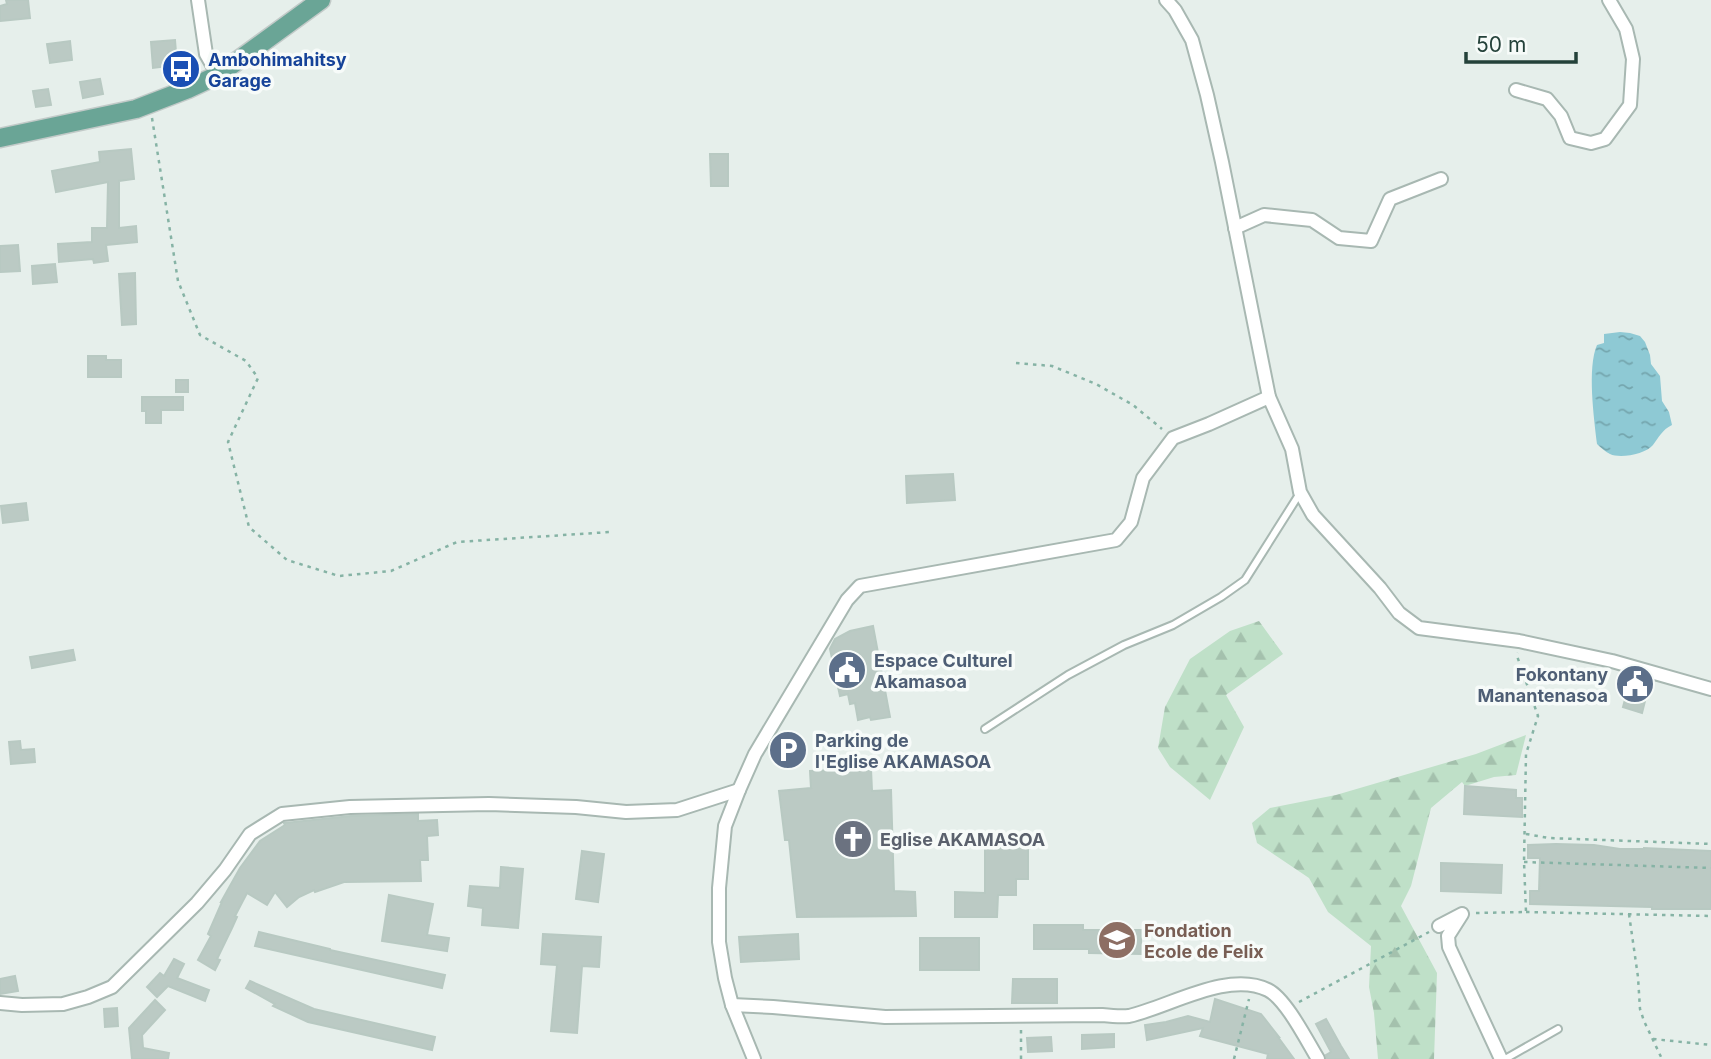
<svg xmlns="http://www.w3.org/2000/svg" width="1711" height="1059" viewBox="0 0 1711 1059" font-family="Inter,sans-serif">
<defs>
<pattern id="forest-firs" width="22" height="20" patternUnits="userSpaceOnUse" patternTransform="scale(1.75)"><rect width="22" height="20" fill="#bfe0c8"/><path d="M5 1l3.5 6h-7zM16 11l3.5 6h-7z" fill="#a4c1ad"/></pattern>
<pattern id="water-ripples" width="26" height="14" patternUnits="userSpaceOnUse" patternTransform="scale(1.75)"><rect width="26" height="14" fill="#8ec9d4"/><path d="M2 4q2-2 4 0t4 0M15 11q2-2 4 0t4 0" fill="none" stroke="#74a5ad"/></pattern>
</defs>
<rect width="100%" height="100%" fill="#e6efeb"/>
<g fill="url(#forest-firs)">
<path d="M1259 621 1283 654 1226 695 1244 727 1210 800 1170 767 1158 748 1165 707 1190 659 1230 631Z"/>
<path d="M1526 735 1516 775 1494 777 1465 786 1462 782 1431 808 1411 886 1401 906 1437 973 1434 1059H1378L1374 1013 1369 987 1371 946 1328 912 1309 878 1257 843 1252 823 1270 808 1336 795 1476 754Z"/>
</g>
<path fill="url(#water-ripples)" d="M1620 332 1630 333 1640 336 1645 342 1650 355 1651 364 1660 376 1662 401 1669 412 1672 425C1662 430 1659 437 1653 445 1646 454 1620 459 1610 454 1606 452 1601 448 1597 444 1594 418 1587 368 1597 345L1604 343V334Z"/>
<g fill="#bbcac4" stroke="#b8c9c2" stroke-width="2">
<path d="M6 0H28L30 18 0 21V6L7 4Z"/>
<path d="M175 40 177 65 153 68 151 42Z"/>
<path d="M70 41 72 60 50 63 47 44Z"/>
<path d="M100 79 103 94 83 98 80 82Z"/>
<path d="M48 89 51 105 36 107 33 91Z"/>
<path d="M131 149 134 179 119 181V228L136 226 137 242 106 245 108 261 94 263 93 259 59 262 58 244 92 242V228H107L108 182 56 192 52 171 100 162 99 152Z"/>
<path d="M710 154H728V186H711Z"/>
<path d="M18 245 20 271 0 272V246Z"/>
<path d="M55 264 57 282 33 284 32 266Z"/>
<path d="M135 273 136 324 122 325 119 274Z"/>
<path d="M88 356H106V360H121V377H88Z"/>
<rect x="176" y="380" width="12" height="12"/>
<path d="M142 397H183V410H161V423H146V411H142Z"/>
<path d="M953 474 955 500 907 503 906 476Z"/>
<path d="M26 503 28 520 3 523 1 506Z"/>
<path d="M873 626 890 717 871 720 870 717 858 720 855 703 850 704 848 694 840 696 830 649 835 639 850 631Z"/>
<path d="M73 650 75 660 32 668 30 657Z"/>
<path d="M1628 688 1647 693 1642 713 1623 707Z"/>
<path d="M20 741 21 750 34 749 35 762 11 764 9 742Z"/>
<path d="M871 769 872 791 891 790 894 891 915 892 916 916 797 917 789 840H785L779 791 811 788 810 771Z"/>
<path d="M1465 786 1516 790V798H1522V817L1464 814Z"/>
<path d="M418 814V821L437 820 438 835 427 836 428 860H420L421 881 344 882 315 892 314 890 299 897 287 907 275 892 267 905 247 893 235 916 237 917 232 928 217 959 220 960 215 970 198 960 211 936 208 934 222 902H221L240 868 260 841 285 825 284 823 351 816Z"/>
<path d="M985 841 1028 842V879H1016V895H998L997 917H955V892L985 893Z"/>
<path d="M1556 844 1594 845 1620 849H1644V848L1711 851V909H1652V907L1530 904V891H1539L1540 858H1528V845Z"/>
<path d="M582 851 604 854 598 902 576 899Z"/>
<path d="M1441 863 1502 865 1501 893 1441 891Z"/>
<path d="M501 867 523 869 518 928 482 925 483 908 468 906 470 886 500 888Z"/>
<path d="M389 895 433 904 427 935 449 938 447 951 382 941Z"/>
<path d="M1034 925H1083V930H1141V954L1089 953V949H1034Z"/>
<path d="M259 932 330 949V950L445 975 442 988 255 946Z"/>
<path d="M543 934 601 937 599 967 582 966 577 1033 551 1031 557 965 541 964Z"/>
<path d="M798 934 799 959 741 962 739 937Z"/>
<rect x="920" y="938" width="59" height="32"/>
<path d="M174 959 184 964 177 978 209 990 205 1001 168 986 157 997 147 987 160 973 164 976Z"/>
<path d="M15 976 18 991 0 994V979Z"/>
<path d="M1013 979H1057V1003H1012Z"/>
<path d="M250 981 314 1009 435 1037 432 1050 308 1022 273 1006 275 1004 246 988Z"/>
<path d="M1215 999 1261 1014 1279 1037H1278L1294 1059H1267L1268 1054 1200 1036 1203 1028 1147 1040 1145 1025 1166 1022 1188 1016 1210 1022Z"/>
<path d="M155 1000 165 1010 142 1035 143 1048 169 1053 168 1059H132L129 1028Z"/>
<path d="M117 1008 118 1026 105 1027 104 1009Z"/>
<path d="M1326 1019 1341 1046 1349 1059H1327L1326 1055 1331 1052 1316 1024Z"/>
<path d="M1114 1034V1047L1082 1049V1035Z"/>
<path d="M1051 1037 1052 1051 1028 1052 1027 1038Z"/>
</g>
<g fill="none" stroke-linecap="round" stroke-linejoin="round">
<defs>
<g id="service">
<path d="M985 729 1068 675 1124 645 1173 625 1221 597 1245 580 1300 493"/>
<path d="M1505 1059 1558 1029"/>
</g>
<g id="minor">
<path d="M198 0 206 54 218 75"/>
<path d="M1166 0 1175 10 1192 40 1207 95 1222 162 1269 397 1292 449 1300 492 1313 515 1380 588 1399 613 1419 628 1519 641 1612 661 1711 689"/>
<path d="M1516 90 1547 99 1561 116 1570 138 1591 143 1605 139 1630 105 1633 59 1626 29 1609 0"/>
<path d="M1235 228 1264 215 1312 220 1339 238 1371 241 1390 199 1441 179"/>
<path d="M1439 926 1462 914 1448 936 1449 947 1501 1059"/>
<path d="M0 1003 22 1005 63 1004 88 997 112 987 197 903 225 870 250 834 282 814 350 807 489 804 576 807 626 812 677 810 739 790"/>
<path d="M732 1005 773 1007 885 1017 1102 1015C1111 1016 1120 1017 1129 1016 1169 1007 1228 970 1268 990 1286 999 1307 1041 1318 1059"/>
<path d="M754 1059 732 1005 725 978 719 942V888L725 826 739 790 755 754 847 600 860 586 1116 540 1131 522 1143 478 1173 438 1209 424 1269 397"/>
</g>
<path id="primary" d="M0 138 136 109 188 89 218 75 321 0"/>
</defs>
<use href="#service" stroke="#a8b8b2" stroke-width="10"/>
<use href="#minor" stroke="#a8b8b2" stroke-width="16"/>
<use href="#primary" stroke="#c2cac8" stroke-width="21"/>
<g stroke="#86b3a5" stroke-width="2.5" stroke-dasharray="3.5 5" stroke-linecap="butt">
<path d="M152 118 178 281 200 335 246 361 258 378 228 442 249 527 287 560 339 576 391 571 457 542 610 532"/>
<path d="M1016 363 1052 366 1096 384 1133 405 1162 429"/>
<path d="M1526 834 1549 838 1711 844"/>
<path d="M1524 862 1711 868"/>
<path d="M1526 912 1711 916"/>
<path d="M1476 913 1526 912 1524 862 1526 754 1538 716 1517 656 1518 653"/>
<path d="M1629 914 1638 977 1640 1009 1644 1021 1662 1059"/>
<path d="M1299 1002 1429 932"/>
<path d="M1653 1039 1711 1045"/>
<path d="M1021 1059V1030"/>
<path d="M1234 1059 1249 999"/>
</g>
<use href="#service" stroke="#fff" stroke-width="6"/>
<use href="#minor" stroke="#fff" stroke-width="12"/>
<use href="#primary" stroke="#6aa596" stroke-width="18"/>
</g>
<defs>
<symbol id="bus-disc" viewBox="-11 -11 22 22"><circle r="9.5" fill="#1a4fb4" stroke="#f7fbf9"/><path d="M-5-6H5V4H4V6H2V4H-2V6H-4V4H-5ZM-3.5-4V0h7V-4ZM-3.5 1.2v1.5H-2V1.2ZM2 1.2v1.5H3.5V1.2Z" fill="#fff"/></symbol>
<symbol id="civic-disc" viewBox="-11 -11 22 22"><circle r="9.5" fill="#5c6f8a" stroke="#f7fbf9"/><path d="M-.6-6.5H3V-4.5H.6V-3L4-1V1h2V6H-6V1h2V-1L-.6-3ZM-1.2 2.5V6h2.4V2.5Z" fill="#fff"/></symbol>
<symbol id="parking-disc" viewBox="-11 -11 22 22"><circle r="9.5" fill="#5c6f8a" stroke="#f7fbf9"/><path d="M-3.5-5.5H1a3.5 3.5 0 0 1 0 7H-1V5.5H-3.5ZM-1-3.4V-.6H.8a1.4 1.4 0 0 0 0-2.8Z" fill="#fff"/></symbol>
<symbol id="church-disc" viewBox="-11 -11 22 22"><circle r="9.5" fill="#6b7280" stroke="#f7fbf9"/><path d="M-1.2-6h2.4v3.5h3.3v2.4h-3.3V6h-2.4V-.1h-3.3v-2.4h3.3Z" fill="#fff"/></symbol>
<symbol id="school-disc" viewBox="-11 -11 22 22"><circle r="9.5" fill="#8d6e63" stroke="#f7fbf9"/><path d="M0-5L7-2L0 1L-7-2ZM-4 1L0 2.5L4 1V4Q0 6-4 4Z" fill="#fff"/></symbol>
</defs>
<g fill-rule="evenodd">
<use href="#bus-disc" x="159" y="47" width="44" height="44"/>
<use href="#civic-disc" x="825" y="648" width="44" height="44"/>
<use href="#civic-disc" x="1613" y="662" width="44" height="44"/>
<use href="#parking-disc" x="766" y="728" width="44" height="44"/>
<use href="#church-disc" x="831" y="817" width="44" height="44"/>
<use href="#school-disc" x="1095" y="918" width="44" height="44"/>
</g>
<g text-anchor="middle" dominant-baseline="central" stroke-width="7" stroke-linejoin="round" paint-order="stroke">
<g font-size="18" font-weight="bold" fill="#164399" stroke="#f7fbf9" text-anchor="start">
<text x="208" y="59">Ambohimahitsy<tspan x="208" dy="21">Garage</tspan></text>
</g>
<g font-size="18" font-weight="bold" fill="#4e5e75" stroke="#f7fbf9" text-anchor="start">
<text x="874" y="660">Espace Culturel<tspan x="874" dy="21">Akamasoa</tspan></text>
<text x="1608" y="674" text-anchor="end">Fokontany<tspan x="1608" dy="21">Manantenasoa</tspan></text>
<text x="815" y="740">Parking de<tspan x="815" dy="21">l'Eglise AKAMASOA</tspan></text>
</g>
<g font-size="18" font-weight="bold" fill="#5b616d" stroke="#f7fbf9" text-anchor="start">
<text x="880" y="839">Eglise AKAMASOA</text>
</g>
<g font-size="18" font-weight="bold" fill="#785e54" stroke="#f7fbf9" text-anchor="start">
<text x="1144" y="930">Fondation<tspan x="1144" dy="21">Ecole de Felix</tspan></text>
</g>
</g>
<path d="M1466 52v10h110v-10" fill="none" stroke="#24423a" stroke-width="3.5"/>
<text x="1476" y="52" font-size="21" fill="#24423a" stroke="#f7fbf9" stroke-width="5" paint-order="stroke">50 m</text>
</svg>
